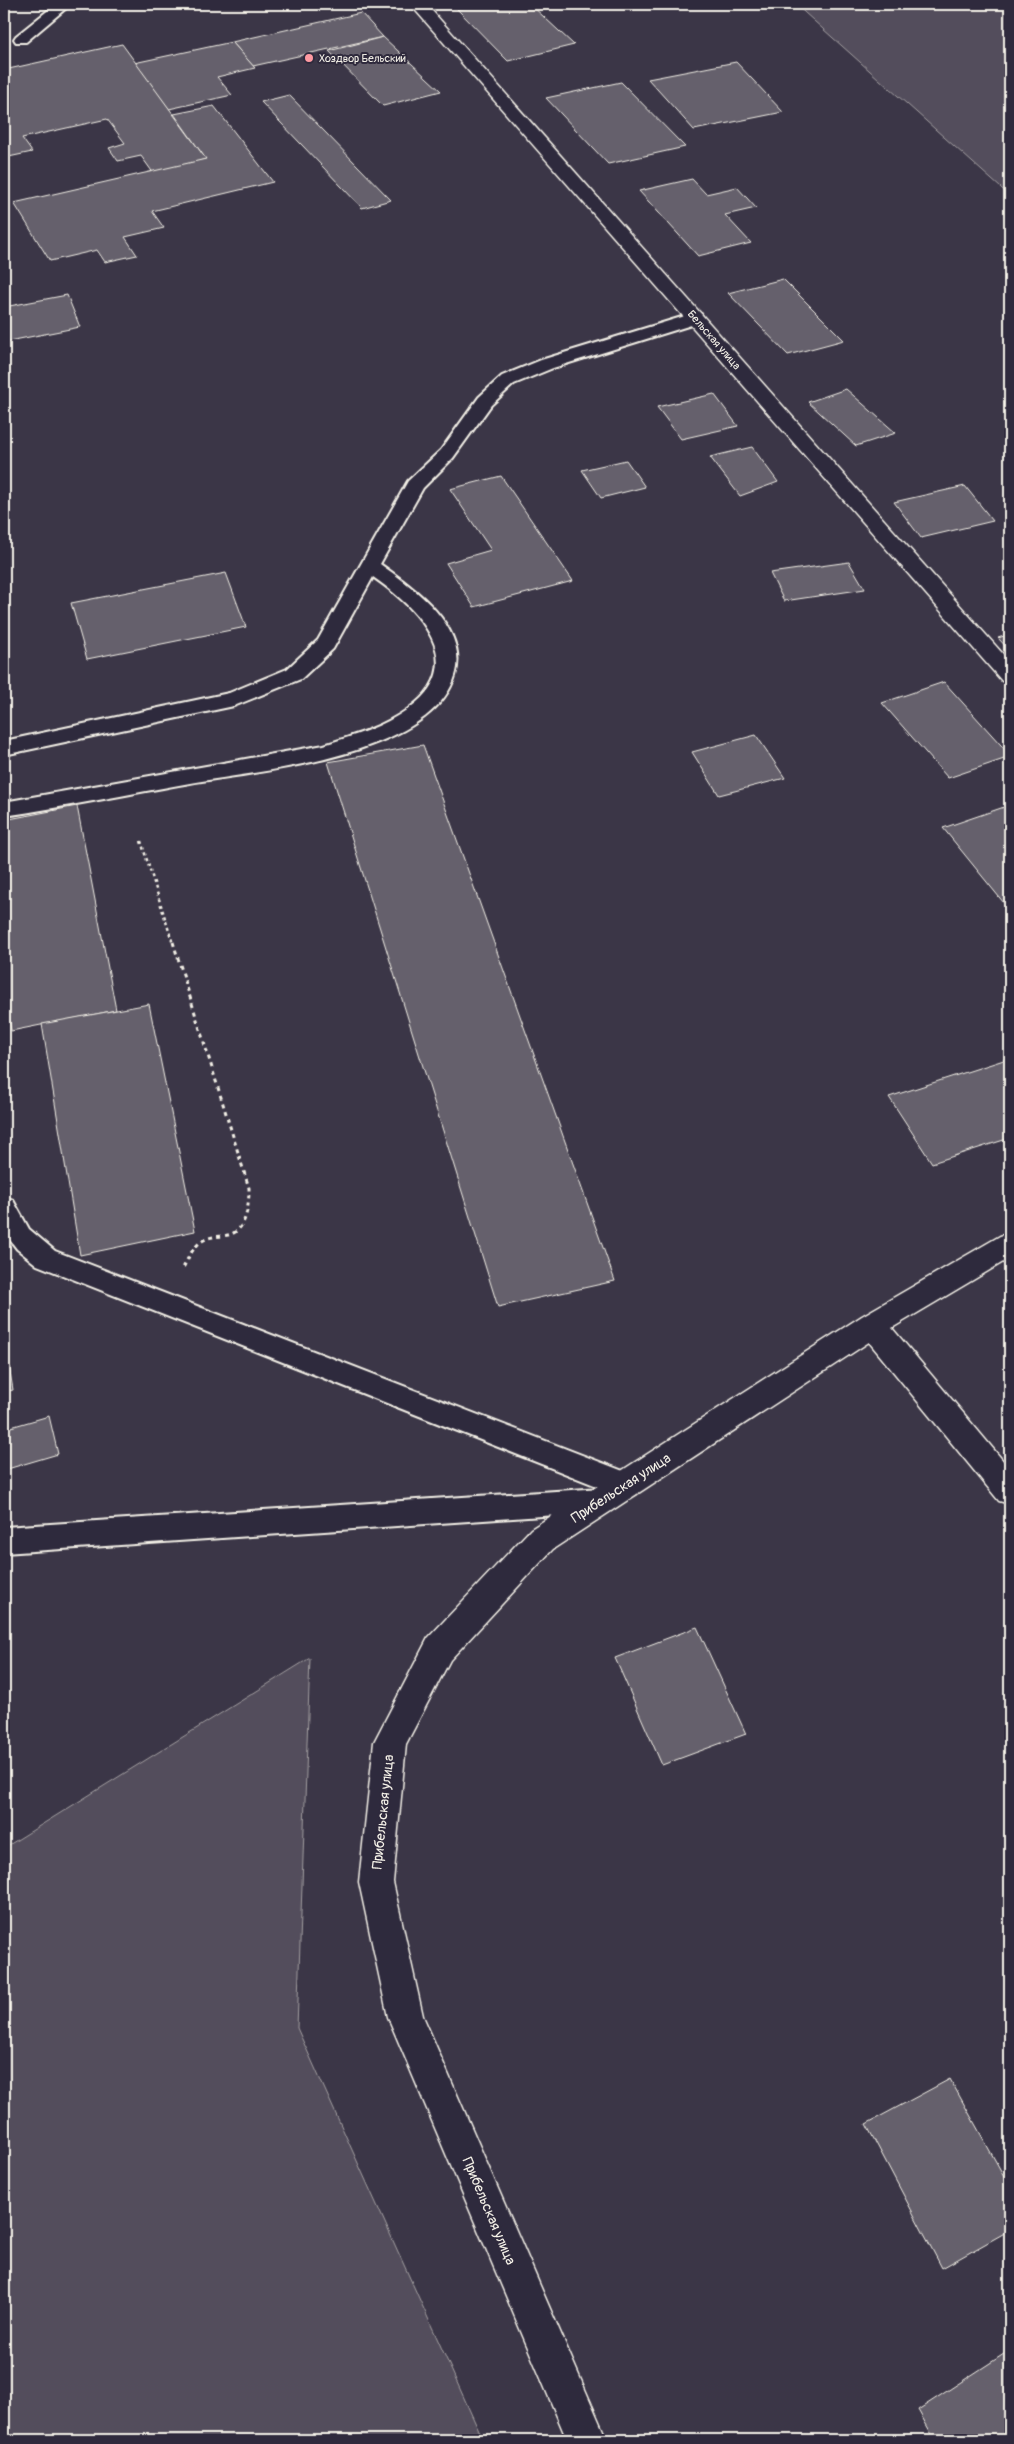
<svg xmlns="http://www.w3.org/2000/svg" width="1014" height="2444" viewBox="0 0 1014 2444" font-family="Pangolin,sans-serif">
<rect width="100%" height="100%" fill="#3b3647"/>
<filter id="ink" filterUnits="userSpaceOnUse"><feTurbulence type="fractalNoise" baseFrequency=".02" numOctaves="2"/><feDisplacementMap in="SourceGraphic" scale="10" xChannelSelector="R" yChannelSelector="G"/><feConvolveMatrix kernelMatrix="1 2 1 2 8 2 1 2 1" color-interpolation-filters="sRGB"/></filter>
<g filter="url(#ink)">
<g fill="#534e5c" stroke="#a4a0a2">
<path d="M795 4H1010V196Z"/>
<path d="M310 1658 297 2028 483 2440H4V1848Z"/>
</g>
<g fill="#65616c" stroke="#f4f1e8">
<path d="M482 4H530L574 45 508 61 457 9Z"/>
<path d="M361 13 383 37 253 66 232 42Z"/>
<path d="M383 37 441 91 383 106 329 51Z"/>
<path d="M232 42 255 68 217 77 232 95 169 109 134 63Z"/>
<path d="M122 44 206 159 154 174 141 156 118 161 109 148 125 143 107 119 22 138 32 152 4 158V70Z"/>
<path d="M736 62 783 112 694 130 648 79Z"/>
<path d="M621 82 685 147 608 164 546 98Z"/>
<path d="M289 95 391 200 362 208 261 102Z"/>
<path d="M214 106 273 182 152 211 164 228 125 237 137 255 105 262 97 250 50 261 14 203 206 159 174 114Z"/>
<path d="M692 179 706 194 737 187 756 208 725 215 751 243 698 256 639 191Z"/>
<path d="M783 279 844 340 788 355 728 293Z"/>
<path d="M67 295 80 327 4 342V307Z"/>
<path d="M846 389 896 433 856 446 808 402Z"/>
<path d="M714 394 738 426 681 439 657 407Z"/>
<path d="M752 447 778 482 740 496 710 457Z"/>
<path d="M626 460 645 487 601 498 582 470Z"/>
<path d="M501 476 573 581 474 607 446 563 491 550 450 489Z"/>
<path d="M965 486 993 521 921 538 894 502Z"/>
<path d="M849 562 865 589 784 601 770 573Z"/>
<path d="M226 573 246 627 87 659 71 603Z"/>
<path d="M1010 634V651L998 638Z"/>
<path d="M944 682 1010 755V757L948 778 882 703Z"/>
<path d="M756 735 785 778 719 795 692 752Z"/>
<path d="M423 745 615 1281 498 1307 328 762Z"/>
<path d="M1010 805V908H1008L943 828Z"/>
<path d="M77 806 116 1010 11 1031 4 981V820Z"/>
<path d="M149 1004 195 1231 80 1255 42 1024Z"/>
<path d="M1010 1058V1138L932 1163 889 1097Z"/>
<path d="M8 1359 13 1390 4 1392V1360Z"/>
<path d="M49 1416 58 1454 4 1470V1429Z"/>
<path d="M697 1627 746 1734 662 1765 615 1658Z"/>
<path d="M950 2079 1010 2187V2230L942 2268 866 2124Z"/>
<path d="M1010 2350V2440H935L918 2410Z"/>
</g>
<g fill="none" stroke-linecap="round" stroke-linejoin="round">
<defs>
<g id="service">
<path d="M56 4H71L26 42H16L14 39 16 36Z"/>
<path d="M695 313 701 314 703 318 701 322 553 368 514 384 491 405 453 458 423 488 380 564C414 588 470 628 455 676 431 756 260 771 190 783 128 794 66 807 4 816V802L324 745C353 736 383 727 408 709 473 664 418 608 373 577L333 649 301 679 234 706 4 755V741L229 693 287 669 318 640 408 481 441 450 479 397 502 376 541 360Z"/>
<path d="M4 1197 13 1200 29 1229 55 1251 636 1476 640 1485 636 1494 626 1497 611 1491 615 1500 611 1509 601 1512 4 1553V1527L602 1488 37 1265 17 1249 4 1232Z"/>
</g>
<g id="minor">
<path d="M410 4H426L1010 662V683L1002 681Z"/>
<path d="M1010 1233V1258L892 1328 1010 1469V1504L999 1501 869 1342 553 1549 450 1660 406 1744 393 1882 423 2016 607 2440H567L388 2017 359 1882 374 1742 428 1638 531 1529 862 1316 1000 1236Z"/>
</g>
</defs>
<use href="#service" stroke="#f4f1e8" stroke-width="4"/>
<use href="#minor" stroke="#f4f1e8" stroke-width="3"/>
<path stroke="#f4f1e8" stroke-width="2.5" stroke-dasharray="3 3" stroke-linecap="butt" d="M141 841 173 944"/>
<path stroke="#f4f1e8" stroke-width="3" stroke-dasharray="4 4" stroke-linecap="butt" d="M173 942 249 1188C249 1204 247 1231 228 1235 220 1237 211 1236 204 1240 194 1245 188 1258 183 1268"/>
<use href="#service" fill="#2f2a3d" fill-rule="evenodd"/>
<use href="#minor" fill="#2f2a3d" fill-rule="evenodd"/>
</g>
</g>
<circle fill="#ff9aa2" stroke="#2f2a3d" stroke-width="2" cx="309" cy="58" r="5"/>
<g text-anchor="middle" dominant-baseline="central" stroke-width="4" stroke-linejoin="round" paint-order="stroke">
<g font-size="11" fill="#f4f1e8" stroke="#2f2a3d" text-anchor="start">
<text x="319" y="58">Хоздвор Бельский</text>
</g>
<g font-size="11" fill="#f4f1e8" stroke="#2f2a3d">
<text transform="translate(714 340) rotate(49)">Бельская улица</text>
</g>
<g font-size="14" fill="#f4f1e8" stroke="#2f2a3d">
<text transform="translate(621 1488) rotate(-33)">Прибельская улица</text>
<text transform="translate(383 1812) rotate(-84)">Прибельская улица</text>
<text transform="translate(489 2211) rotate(67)">Прибельская улица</text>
</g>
</g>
<rect width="1014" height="2444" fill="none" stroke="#2f2a3d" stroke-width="20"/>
<rect x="10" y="10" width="994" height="2424" fill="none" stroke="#f4f1e8" stroke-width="2" filter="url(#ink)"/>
</svg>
